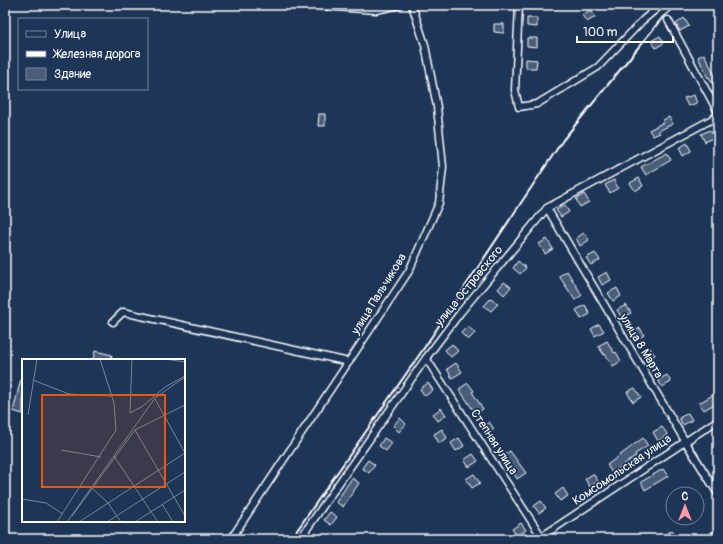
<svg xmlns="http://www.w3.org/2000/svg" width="723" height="544" viewBox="0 0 723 544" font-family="Pangolin,sans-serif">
<rect width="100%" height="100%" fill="#1d3557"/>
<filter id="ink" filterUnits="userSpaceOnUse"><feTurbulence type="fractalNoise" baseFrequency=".025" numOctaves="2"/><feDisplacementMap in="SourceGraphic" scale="8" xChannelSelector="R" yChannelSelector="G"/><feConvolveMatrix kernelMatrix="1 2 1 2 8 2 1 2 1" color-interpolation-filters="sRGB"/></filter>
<g filter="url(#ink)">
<g fill="#4a5d79" stroke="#fff">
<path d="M591 10 595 17 587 22 582 15Z"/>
<path d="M527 18H537V27L527 26Z"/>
<path d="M684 18 689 26 680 31 676 24Z"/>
<path d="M494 24H504V33L494 32Z"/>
<path d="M660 36 664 43 656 48 651 41Z"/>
<path d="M527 38H537V47L527 46Z"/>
<path d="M704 54 718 81V94L709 77 708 78 698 57Z"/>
<path d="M526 59 537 60 536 68H526Z"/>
<path d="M694 95 697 103 688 106 684 98Z"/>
<path d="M319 114H325V126H318Z"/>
<path d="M669 117 673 124 658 131 660 133 653 136 649 130 664 122 663 120Z"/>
<path d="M710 130 714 137 705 142 701 134Z"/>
<path d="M687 143 691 151 683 156 679 148Z"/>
<path d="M667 153 671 160 646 175 641 167Z"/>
<path d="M639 178 643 186 635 191 630 183Z"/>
<path d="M614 180 618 188 610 193 605 185Z"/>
<path d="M584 194 589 202 580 207 576 199Z"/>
<path d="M565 205 569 212 561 217 556 210Z"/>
<path d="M584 233 589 240 580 246 576 238Z"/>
<path d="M547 239 553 249 545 254 539 244Z"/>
<path d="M595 253 600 260 591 265 586 258Z"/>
<path d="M518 261 526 268 520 274 513 268Z"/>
<path d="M567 271 582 295 575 300 559 276Z"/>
<path d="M607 272 611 280 602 285 598 277Z"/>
<path d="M504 282 511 287 504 295 498 289Z"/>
<path d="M617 288 621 296 613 301 608 293Z"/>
<path d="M491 298 498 304 491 311 484 306Z"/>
<path d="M585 305 590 314 581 319 576 310Z"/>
<path d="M626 305 631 313 622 318 617 310Z"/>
<path d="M599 324 604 331 595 336 591 329Z"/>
<path d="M468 326 475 333 468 340 461 333Z"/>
<path d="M640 328 644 335 636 340 631 333Z"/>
<path d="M607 341 614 353 616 352 621 361 613 366 605 354 604 355 598 346Z"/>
<path d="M452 344 458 351 451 357 445 350Z"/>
<path d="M650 348 655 355 646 360 642 353Z"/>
<path d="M95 351 112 355 111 360H93Z"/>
<path d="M456 363 462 372 452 378 447 369Z"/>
<path d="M667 375 671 382 662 387 658 380Z"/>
<path d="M21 379H23V414L13 411Z"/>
<path d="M428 383 433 390 425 396 420 389Z"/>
<path d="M468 383 474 391 472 392 483 409 476 414 459 389Z"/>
<path d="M635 388 641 397 633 402 627 392Z"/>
<path d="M718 392V402L704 410 699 403Z"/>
<path d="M441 408 446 415 438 421 433 414Z"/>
<path d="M688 413 692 420 683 425 679 418Z"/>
<path d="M400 418 406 424 399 432 393 426Z"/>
<path d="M489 422 494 429 486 435 481 427Z"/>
<path d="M662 427 668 435 658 441 653 432Z"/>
<path d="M442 429 447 438 439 443 434 434Z"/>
<path d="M384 438 392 443 386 451 379 446Z"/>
<path d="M459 438 464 446 456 451 451 443Z"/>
<path d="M643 438 648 446 635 454 636 456 612 473 607 465Z"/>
<path d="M510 451 526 473 517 479 504 455Z"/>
<path d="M473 454 478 461 469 467 464 460Z"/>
<path d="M368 460 375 465 369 473 362 468Z"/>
<path d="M663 469 668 476 645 490 641 482Z"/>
<path d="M474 474 480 483 472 488 466 479Z"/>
<path d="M593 474 598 481 590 487 585 479Z"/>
<path d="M352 478 359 483 343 507 336 502Z"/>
<path d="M563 488 568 496 560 501 555 494Z"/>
<path d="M541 501 546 508 539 513 534 506Z"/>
<path d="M330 512 337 517 331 525 324 520Z"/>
<path d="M521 523 526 530 517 536 512 529Z"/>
<path d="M672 530 677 537 674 539H658Z"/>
</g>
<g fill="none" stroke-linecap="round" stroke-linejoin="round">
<defs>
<g id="minor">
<path d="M309 5 376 10 400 5"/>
<path d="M519 5 515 90 519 107 537 104 598 67 643 20 661 5"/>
<path d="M668 20 718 112"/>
<path d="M547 208 685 441 718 494"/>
<path d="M113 322 123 312 349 362"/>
<path d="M426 358 543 539"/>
<path d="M231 539 409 271 439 203 443 167 437 107 425 45 412 5"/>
<path d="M300 539 426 358 460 313 547 208 718 116"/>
<path d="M538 539 718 420"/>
<path d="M708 539 718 533"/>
</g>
</defs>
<use href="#minor" stroke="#fff" stroke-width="9"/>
<use href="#minor" stroke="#1d3557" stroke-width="6"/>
<path stroke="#fff" stroke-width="2" d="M291 539 422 351 563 140 663 17 678 5"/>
</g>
</g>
<g text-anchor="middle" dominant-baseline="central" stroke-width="3.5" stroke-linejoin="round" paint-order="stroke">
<g font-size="12" fill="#fff" stroke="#1d3557">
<text transform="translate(469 286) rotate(-51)">улица Островского</text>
<text transform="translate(379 294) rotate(-58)">улица Пальчикова</text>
<text transform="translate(641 346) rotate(59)">улица 8 Марта</text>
<text transform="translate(494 442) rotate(57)">Степная улица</text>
<text transform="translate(622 470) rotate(-34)">Комсомольская улица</text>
</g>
</g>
<g transform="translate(22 359)">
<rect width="163" height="163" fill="#1d3557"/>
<path fill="none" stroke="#77869a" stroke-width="1" d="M110 0 108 54 121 47 143 28 163 17M143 0 163 3M11 21 47 35 90 37M133 40 163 94M6 56 15 0M113 71 163 157M39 91 79 98M92 97 136 163M70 129 86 144 99 163M0 140 24 144 41 155M140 145 151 163M50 157 113 71 163 46M35 163 94 71 92 44 78 0M45 163 133 39 163 18M57 163 163 94M85 163 163 113M113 163 163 131"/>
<path fill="#e8590c" fill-opacity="0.15" stroke="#e8590c" stroke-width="2" d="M20 36H143V128H20Z"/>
<rect width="163" height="163" fill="none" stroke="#fff" stroke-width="2"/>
</g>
<rect width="723" height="544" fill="none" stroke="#1d3557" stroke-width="20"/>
<rect x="10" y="10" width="703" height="524" fill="none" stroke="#fff" stroke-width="1.5" filter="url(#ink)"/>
<rect x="18" y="18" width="130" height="72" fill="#1d3557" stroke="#77869a"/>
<rect x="26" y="31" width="20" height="6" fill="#1d3557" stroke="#77869a"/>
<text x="54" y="38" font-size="12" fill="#ffffff">Улица</text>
<rect x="26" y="51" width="20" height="6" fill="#ffffff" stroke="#77869a"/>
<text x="54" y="58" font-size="12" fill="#ffffff">Железная дорога</text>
<rect x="26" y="68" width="20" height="12" fill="#4a5d79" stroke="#77869a"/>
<text x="54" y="78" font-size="12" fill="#ffffff">Здание</text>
<g transform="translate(685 506)"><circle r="19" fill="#1d3557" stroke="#77869a"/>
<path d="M0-3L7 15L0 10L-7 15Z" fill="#ff9aa2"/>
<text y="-6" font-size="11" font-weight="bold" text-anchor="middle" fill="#ffffff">С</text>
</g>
<path d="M577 36v6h96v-6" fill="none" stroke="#ffffff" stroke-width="2"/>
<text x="583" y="36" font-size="12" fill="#ffffff" stroke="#1d3557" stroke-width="3" paint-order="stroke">100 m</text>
</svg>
